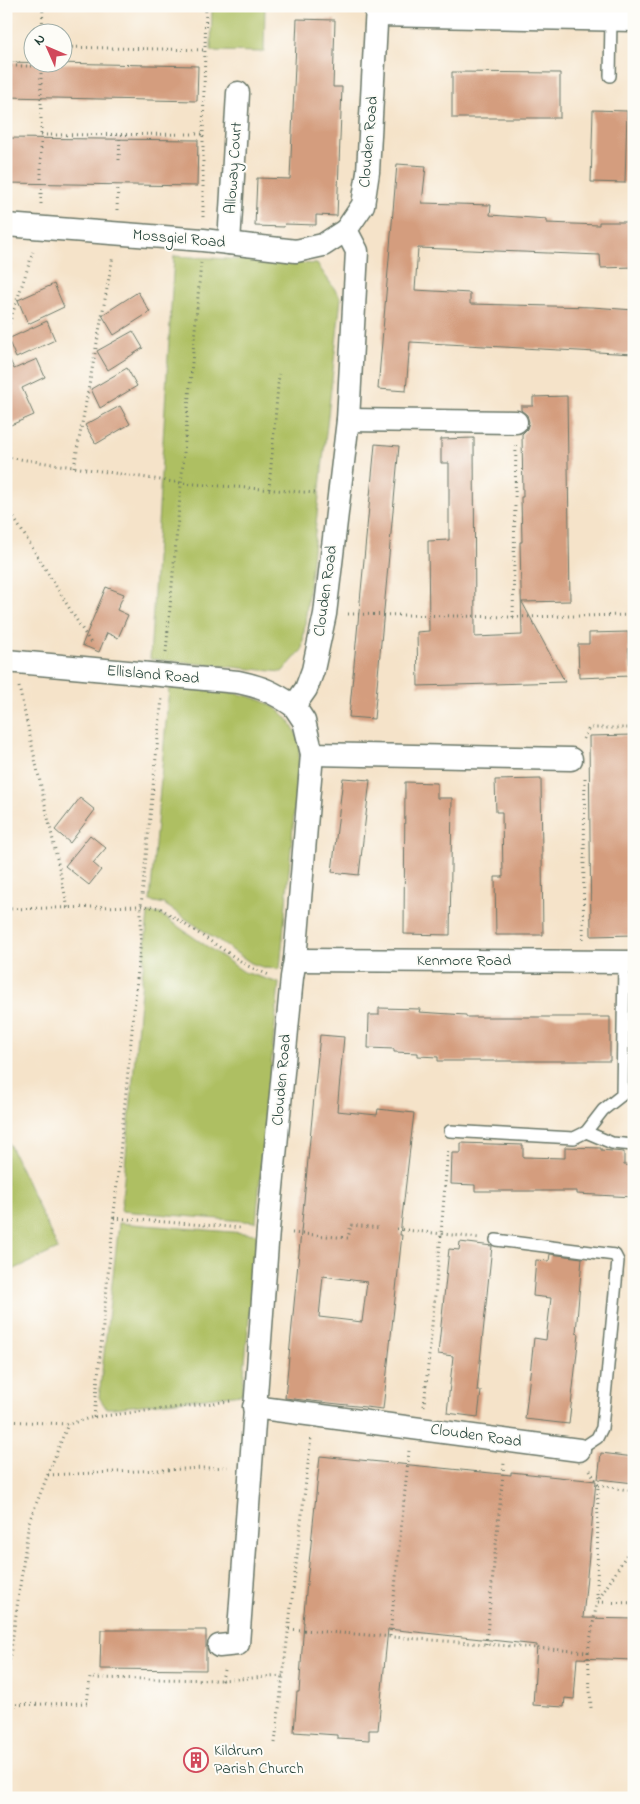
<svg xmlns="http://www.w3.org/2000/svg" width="640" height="1804" viewBox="0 0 640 1804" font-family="'Indie Flower',sans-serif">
<rect width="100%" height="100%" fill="#fdfcf7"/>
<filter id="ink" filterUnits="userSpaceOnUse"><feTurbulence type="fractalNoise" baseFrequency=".02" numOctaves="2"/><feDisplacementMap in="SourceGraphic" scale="10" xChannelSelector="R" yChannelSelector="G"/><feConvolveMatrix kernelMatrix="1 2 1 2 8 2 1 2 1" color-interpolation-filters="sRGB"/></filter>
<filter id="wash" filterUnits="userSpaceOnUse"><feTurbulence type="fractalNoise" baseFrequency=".0096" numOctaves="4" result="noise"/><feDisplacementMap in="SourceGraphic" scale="20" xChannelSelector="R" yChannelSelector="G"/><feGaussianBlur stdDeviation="1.12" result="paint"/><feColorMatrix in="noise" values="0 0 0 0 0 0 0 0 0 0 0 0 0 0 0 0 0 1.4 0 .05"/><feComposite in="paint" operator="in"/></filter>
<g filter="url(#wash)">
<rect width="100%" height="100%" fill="#f5e3c9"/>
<g fill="#aebf62" stroke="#667e4b">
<path d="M212 6H265L264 52 211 51Z"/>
<path d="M174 256 317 264 341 298 302 650 282 672 150 659Z"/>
<path d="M169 688C215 692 283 686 299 741 300 747 299 755 299 761L280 969 265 968 251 963 164 904 150 901Z"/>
<path d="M148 913 160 914 244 972 279 983 256 1222 121 1211Z"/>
<path d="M6 1137 58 1249 6 1273Z"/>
<path d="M119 1223 257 1234 242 1394 113 1408H106L99 1397Z"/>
</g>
<g id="blocks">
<g fill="#d49d7e" fill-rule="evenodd">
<path d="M297 19 335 20 333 87H342L337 216 316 215V225L285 224 284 227 255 226 257 178 290 179Z"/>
<path d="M6 62 198 66 197 101 6 97Z"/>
<path d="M452 72 560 73V118H452Z"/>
<path d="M593 110 627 111 625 183 591 182Z"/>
<path d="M6 138 198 140 197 186 6 183Z"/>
<path d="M397 164 426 166 422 203 491 205 490 215 547 219V223L599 225V222H629V225L634 224V267L601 268 600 255 418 248 415 290 470 293V304L592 307 634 310V354L410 342 406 391 378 389Z"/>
<path d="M54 284 64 307 28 324 18 300Z"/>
<path d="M138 292 150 312 114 335 102 315Z"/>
<path d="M47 321 55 340 16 358 8 339Z"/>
<path d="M133 331 143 348 108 370 97 351Z"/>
<path d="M6 351 14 369 37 359 45 377 22 388 34 415 6 427Z"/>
<path d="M127 368 137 386 100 408 91 389Z"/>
<path d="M567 396 570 601 522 602 565 682 418 686 417 632 429 631 428 541 449 540V463H441V439L474 438 475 637 522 635 520 542H522L521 497H523L522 434 527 429 529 422 527 415 521 410V406H533V397Z"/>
<path d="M120 406 130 424 96 444 85 425Z"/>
<path d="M375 444 399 446 374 719 349 717Z"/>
<path d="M106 587 124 594 117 610 128 615 118 638 107 633 99 652 82 645Z"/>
<path d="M628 632 630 676 579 678 578 644H589V633Z"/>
<path d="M633 735 634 935 591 936 589 736Z"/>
<path d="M343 778 370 780 359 875 332 872Z"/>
<path d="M541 779 543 935H496L495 877H503L502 812H496L495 780Z"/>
<path d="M405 782 437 783V798H452L450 935 404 934Z"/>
<path d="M80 798 95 810 70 843 55 830Z"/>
<path d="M90 835 106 848 93 863 101 870 89 885 65 866Z"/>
<path d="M379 1008 420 1009 419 1012 466 1015V1017H610V1061H438V1057L418 1056V1053L394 1052V1049L368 1048 369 1015H379Z"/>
<path d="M320 1035 344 1037 337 1111 377 1115 378 1109 414 1113 400 1235H402L383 1409 285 1398ZM323 1276 367 1282 362 1322 319 1317Z"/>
<path d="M461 1143 523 1145V1157L565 1158V1147L601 1148V1150L624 1152V1165L634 1166V1197L577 1194V1191H475V1185L451 1184 452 1153H461Z"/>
<path d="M460 1242 492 1246 477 1391H481L478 1417 447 1413 453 1356 438 1354 449 1249 459 1250Z"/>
<path d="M550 1254 582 1258 576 1333 579 1334 569 1424 525 1419 534 1338 546 1340 551 1298 533 1296 536 1260 549 1261Z"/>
<path d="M601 1453 634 1457V1483L598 1479Z"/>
<path d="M320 1456 511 1475V1472L596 1481 583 1618 634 1619V1660L577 1658 574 1699 565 1698 564 1707 533 1705 537 1645 388 1629 378 1730H369V1740L337 1738V1735L294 1732 297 1692H299L304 1622H303Z"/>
<path d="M101 1630H206V1670L100 1669Z"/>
</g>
</g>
</g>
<g filter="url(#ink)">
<use href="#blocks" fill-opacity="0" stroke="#6a7768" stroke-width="1"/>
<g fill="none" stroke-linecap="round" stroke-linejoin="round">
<defs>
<g id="lane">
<path d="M610 76 611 20"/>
<path d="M450 1131 574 1138 586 1132 603 1110 622 1095 624 962"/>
<path d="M586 1132 612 1143 634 1145"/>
<path d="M496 1240 615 1255 618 1261 602 1428 597 1438 579 1450"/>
</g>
<g id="street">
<path d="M377 15 634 20"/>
<path d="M6 225 203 240 296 251 323 245 346 230"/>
<path d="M229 243 238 93"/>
<path d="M348 420 516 422"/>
<path d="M6 661 238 682C262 687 273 692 294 706"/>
<path d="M312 754 571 759"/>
<path d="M295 960 634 962"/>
<path d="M254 1407 579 1450"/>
<path d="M219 1646 238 1644 268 1230 292 977 295 960 312 754 304 721 294 706 306 689 313 670 325 614 348 420 357 251 346 230 363 205 368 172 377 6"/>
</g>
</defs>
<use href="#lane" stroke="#6a7768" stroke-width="14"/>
<use href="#street" stroke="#6a7768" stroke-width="25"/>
<g stroke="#6a7768" stroke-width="3" stroke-dasharray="1 4" stroke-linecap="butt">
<path d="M42 32 43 6"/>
<path d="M62 47 206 50"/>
<path d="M6 66H41"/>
<path d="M41 135 203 134"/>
<path d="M119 160 120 135"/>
<path d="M41 204V62"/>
<path d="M117 210 118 185"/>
<path d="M203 217V134L206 6"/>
<path d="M6 333 33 252"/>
<path d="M6 457 181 483 316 493"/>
<path d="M74 467 113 256"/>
<path d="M269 489 279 374"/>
<path d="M6 505 92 645"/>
<path d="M348 614 513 617 634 615"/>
<path d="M513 617 516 445"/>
<path d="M166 652 201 263"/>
<path d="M19 687 68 908"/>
<path d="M583 739 589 728H634"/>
<path d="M6 909 141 906 160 908 248 966 269 975"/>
<path d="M583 939 585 778"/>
<path d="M114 1218 243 1228"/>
<path d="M397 1229 479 1238"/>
<path d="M292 1233 348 1238 351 1225 380 1228"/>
<path d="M424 1406 441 1234 448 1148"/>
<path d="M94 1417 141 939V906L162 698"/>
<path d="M6 1421 68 1424 94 1417 231 1401"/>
<path d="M590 1470 598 1485 597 1602 634 1603"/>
<path d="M48 1475 228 1467"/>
<path d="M598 1485 634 1491"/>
<path d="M289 1629 588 1652 597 1602 634 1543"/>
<path d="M390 1636 409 1451"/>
<path d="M486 1644 504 1463"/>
<path d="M588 1652 591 1708"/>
<path d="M224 1670 222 1680 283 1676"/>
<path d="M6 1685 29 1522 68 1424"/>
<path d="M6 1705 87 1703 90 1678 222 1680"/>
<path d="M275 1743 311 1438"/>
</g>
<use href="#lane" stroke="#fff" stroke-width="11"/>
<use href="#street" stroke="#fff" stroke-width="22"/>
</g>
</g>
<defs>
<symbol id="building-ring" viewBox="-11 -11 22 22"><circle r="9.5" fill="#fdfcf7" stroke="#d1495b" stroke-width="1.5"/><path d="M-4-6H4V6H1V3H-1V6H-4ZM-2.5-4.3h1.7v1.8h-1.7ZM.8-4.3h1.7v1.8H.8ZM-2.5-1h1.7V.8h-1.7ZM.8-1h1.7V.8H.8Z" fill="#d1495b"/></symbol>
</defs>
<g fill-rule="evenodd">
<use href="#building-ring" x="182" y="1746" width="28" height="28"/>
</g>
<g text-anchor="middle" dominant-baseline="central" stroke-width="4" stroke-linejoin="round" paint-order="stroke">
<g font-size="16" fill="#1f3d34" stroke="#fdfcf7">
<text transform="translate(369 142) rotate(-85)">Clouden Road</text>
<text transform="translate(234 168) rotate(-86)">Alloway Court</text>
<text transform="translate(179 239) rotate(5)">Mossgiel Road</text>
<text transform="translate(326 591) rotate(-82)">Clouden Road</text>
<text transform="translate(153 675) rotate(5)">Ellisland Road</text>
<text x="464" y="961">Kenmore Road</text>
<text transform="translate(282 1080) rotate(-85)">Clouden Road</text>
<text transform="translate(476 1436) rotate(8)">Clouden Road</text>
</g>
<g font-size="16" fill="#1f3d34" stroke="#fdfcf7" text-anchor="start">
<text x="214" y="1751">Kildrum<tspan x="214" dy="18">Parish Church</tspan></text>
</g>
</g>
<rect width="640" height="1804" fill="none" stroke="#fdfcf7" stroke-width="25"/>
<g transform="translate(48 48) rotate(315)"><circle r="24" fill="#fdfcf7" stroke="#a4b0a9"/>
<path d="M0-4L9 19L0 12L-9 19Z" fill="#d1495b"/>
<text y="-8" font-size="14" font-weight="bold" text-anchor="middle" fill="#1f3d34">N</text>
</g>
</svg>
